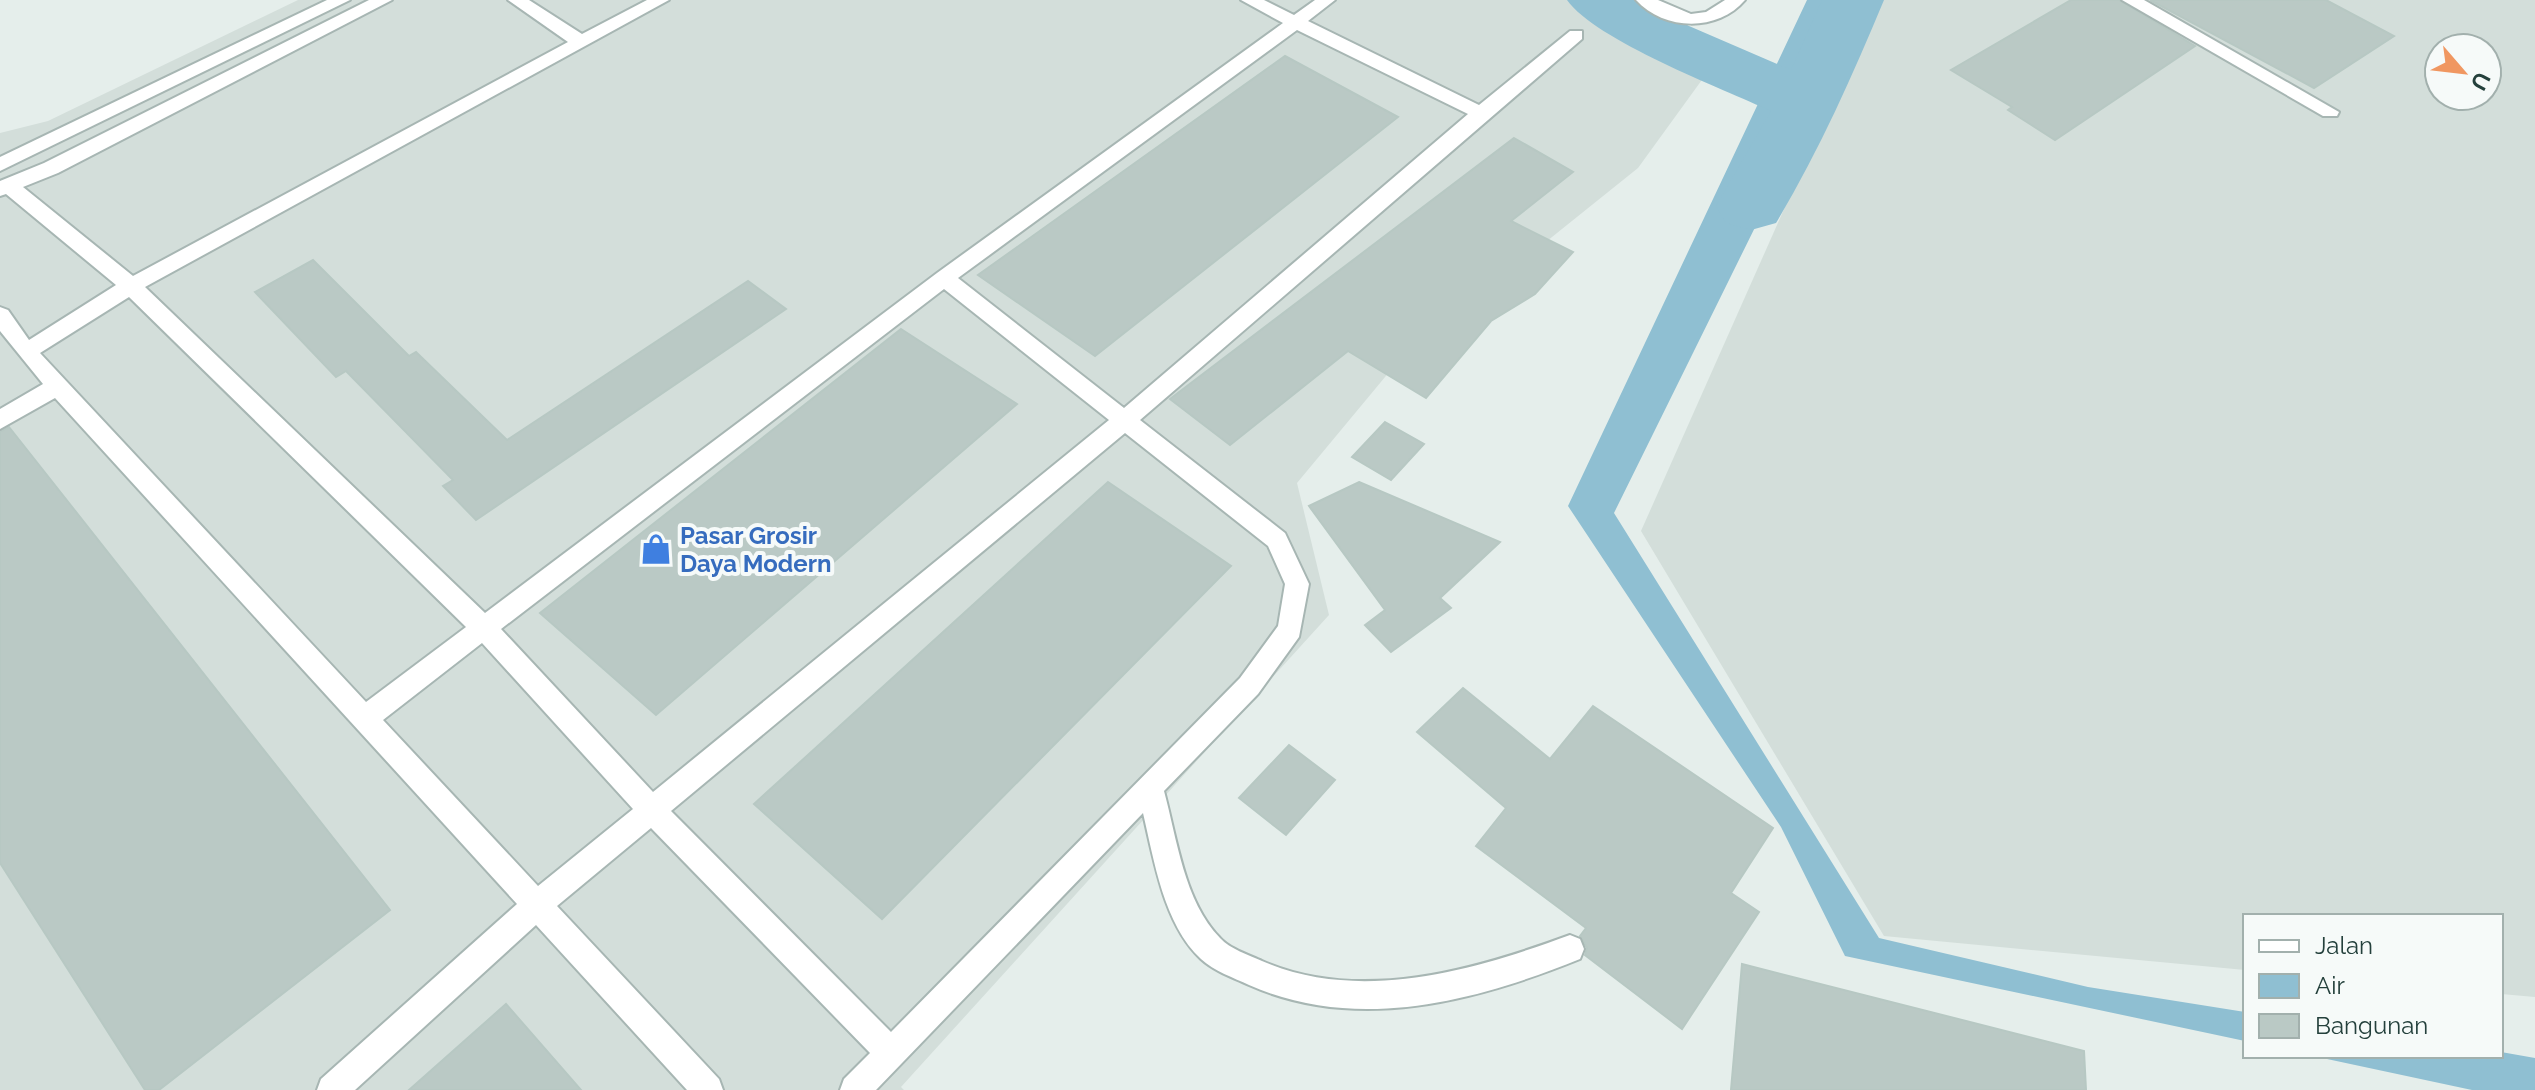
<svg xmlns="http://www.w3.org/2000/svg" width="2535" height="1090" viewBox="0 0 2535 1090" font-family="Raleway,sans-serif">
<rect width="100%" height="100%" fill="#e5eeeb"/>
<g fill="#d3deda" fill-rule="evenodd">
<path d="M298 0H1577L1704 77 1638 168 1400 359 1297 483 1329 615 901 1087 904 1090H0V133L48 121Z"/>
<path d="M1877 0H2535V997L2501 994V916H2245V970L1884 936 1641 531ZM2439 48H2487V96H2439Z"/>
</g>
<g fill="#8fbfd2">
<path d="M1807 0H1851L1769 199 1614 513 1879 938 2088 987 2245 1012V1041L1845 956 1781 827 1568 506Z"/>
<path d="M2501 1052 2535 1058V1090H2472L2313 1056H2501Z"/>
</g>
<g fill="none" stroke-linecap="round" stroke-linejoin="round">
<path fill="#8fbfd2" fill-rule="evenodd" d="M1567 0H1643L1689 26 1791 70 1822 0H1884C1852 77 1819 151 1776 223L1751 230 1726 223 1716 206 1771 111C1723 89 1595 40 1567 0Z"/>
</g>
<g fill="#bac9c5" stroke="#b7c8c3" stroke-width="2">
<path d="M2071 0H2119L2195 46 2055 140 2008 110 2012 107 1951 70Z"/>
<path d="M2150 0H2326L2394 36 2314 88Z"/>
<path d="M1285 56 1398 117 1095 356 978 275Z"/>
<path d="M1514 138 1573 172 1511 221 1573 252 1535 294 1491 321 1426 398 1348 351 1230 445 1170 399Z"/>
<path d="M313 260 409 356 416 352 507 440 748 281 786 309 476 520 443 486 453 480 346 371 336 377 255 292Z"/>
<path d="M901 329 1017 404 656 715 540 613Z"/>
<path d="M1385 422 1424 444 1391 480 1352 457Z"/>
<path d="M9 427 390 910 159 1090H145L0 863V432Z"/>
<path d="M1108 482 1231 566 882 919 754 804Z"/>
<path d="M1359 482 1500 542 1440 598 1451 608 1391 652 1365 625 1385 610 1309 506Z"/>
<path d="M1463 688 1550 759 1593 706 1773 828 1731 893 1759 912 1682 1029 1585 955 1587 948 1580 936 1586 928 1476 846 1506 808 1417 732Z"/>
<path d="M1289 745 1335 780 1286 835 1239 798Z"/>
<path d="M1742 964 2084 1051 2086 1090H1731Z"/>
<path d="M506 1004 581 1090H409Z"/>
</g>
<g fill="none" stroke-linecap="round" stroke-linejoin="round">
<defs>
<g id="minor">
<path d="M327 0H350L0 171V157Z"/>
<path d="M369 0H392L58 173 23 187 133 276 568 42 508 0H529L582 34 647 0H669L145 287 485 613 937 273 1283 23 1241 0H1264L1294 15 1315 0H1335L1308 21 1479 105 1570 31H1582V39L1140 420 1285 533 1309 584 1299 637 1258 694 1164 791C1177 839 1184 901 1220 938 1230 949 1249 955 1262 961 1360 1004 1475 970 1570 935L1580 939 1584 949 1580 959C1476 1001 1357 1033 1249 985 1234 978 1214 971 1201 959 1164 925 1154 860 1143 813L876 1090H840L844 1079 870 1053 651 828 557 906 719 1079 723 1090H687L536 925 355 1090H317L321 1079 517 904 55 398 0 429V409L43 384 0 331V307L8 310 29 340 116 285 6 194 0 196V181L44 163ZM1297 30 1468 114 1124 408 958 278ZM944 289 1109 420 653 792 501 629ZM129 297 466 627 366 702 40 353ZM1125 433 1268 546 1285 584 1278 626 1240 678 891 1032 671 811ZM482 643 633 809 538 886 383 720Z"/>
<path d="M1636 0H1658L1691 14 1706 12 1725 0H1745C1718 32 1664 31 1636 0Z"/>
<path d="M2122 0H2144L2339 112 2337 116H2323Z"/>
</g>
</defs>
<use href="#minor" stroke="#a7b6b3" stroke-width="4"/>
<use href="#minor" fill="#fff" fill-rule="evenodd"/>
</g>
<defs>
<symbol id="shop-bare" viewBox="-9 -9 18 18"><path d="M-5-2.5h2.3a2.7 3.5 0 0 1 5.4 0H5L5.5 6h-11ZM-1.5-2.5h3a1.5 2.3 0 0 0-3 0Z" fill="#3f7fe0" stroke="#f6faf9" stroke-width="2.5" paint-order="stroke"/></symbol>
</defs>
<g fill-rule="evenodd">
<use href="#shop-bare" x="634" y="527" width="44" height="44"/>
</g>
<g text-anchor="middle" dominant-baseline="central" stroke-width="8" stroke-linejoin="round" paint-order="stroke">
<g font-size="24" font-weight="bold" fill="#366cbe" stroke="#f6faf9" text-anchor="start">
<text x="680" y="535">Pasar Grosir<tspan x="680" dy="28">Daya Modern</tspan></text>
</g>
</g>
<rect x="2243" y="914" width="260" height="144" fill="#f6faf9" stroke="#a2b0ad" stroke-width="2"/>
<rect x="2259" y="940" width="40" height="12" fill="#ffffff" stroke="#a2b0ad" stroke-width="2"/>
<text x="2315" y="954" font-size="24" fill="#24403c">Jalan</text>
<rect x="2259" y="974" width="40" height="24" fill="#8fbfd2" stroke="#a2b0ad" stroke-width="2"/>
<text x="2315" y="994" font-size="24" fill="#24403c">Air</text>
<rect x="2259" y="1014" width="40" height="24" fill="#bac9c5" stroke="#a2b0ad" stroke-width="2"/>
<text x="2315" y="1034" font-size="24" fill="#24403c">Bangunan</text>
<g transform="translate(2463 72) rotate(118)"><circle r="38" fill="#f6faf9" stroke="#a2b0ad" stroke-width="2"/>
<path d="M0-6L14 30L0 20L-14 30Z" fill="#f09761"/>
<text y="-12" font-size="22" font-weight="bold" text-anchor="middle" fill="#24403c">U</text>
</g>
</svg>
